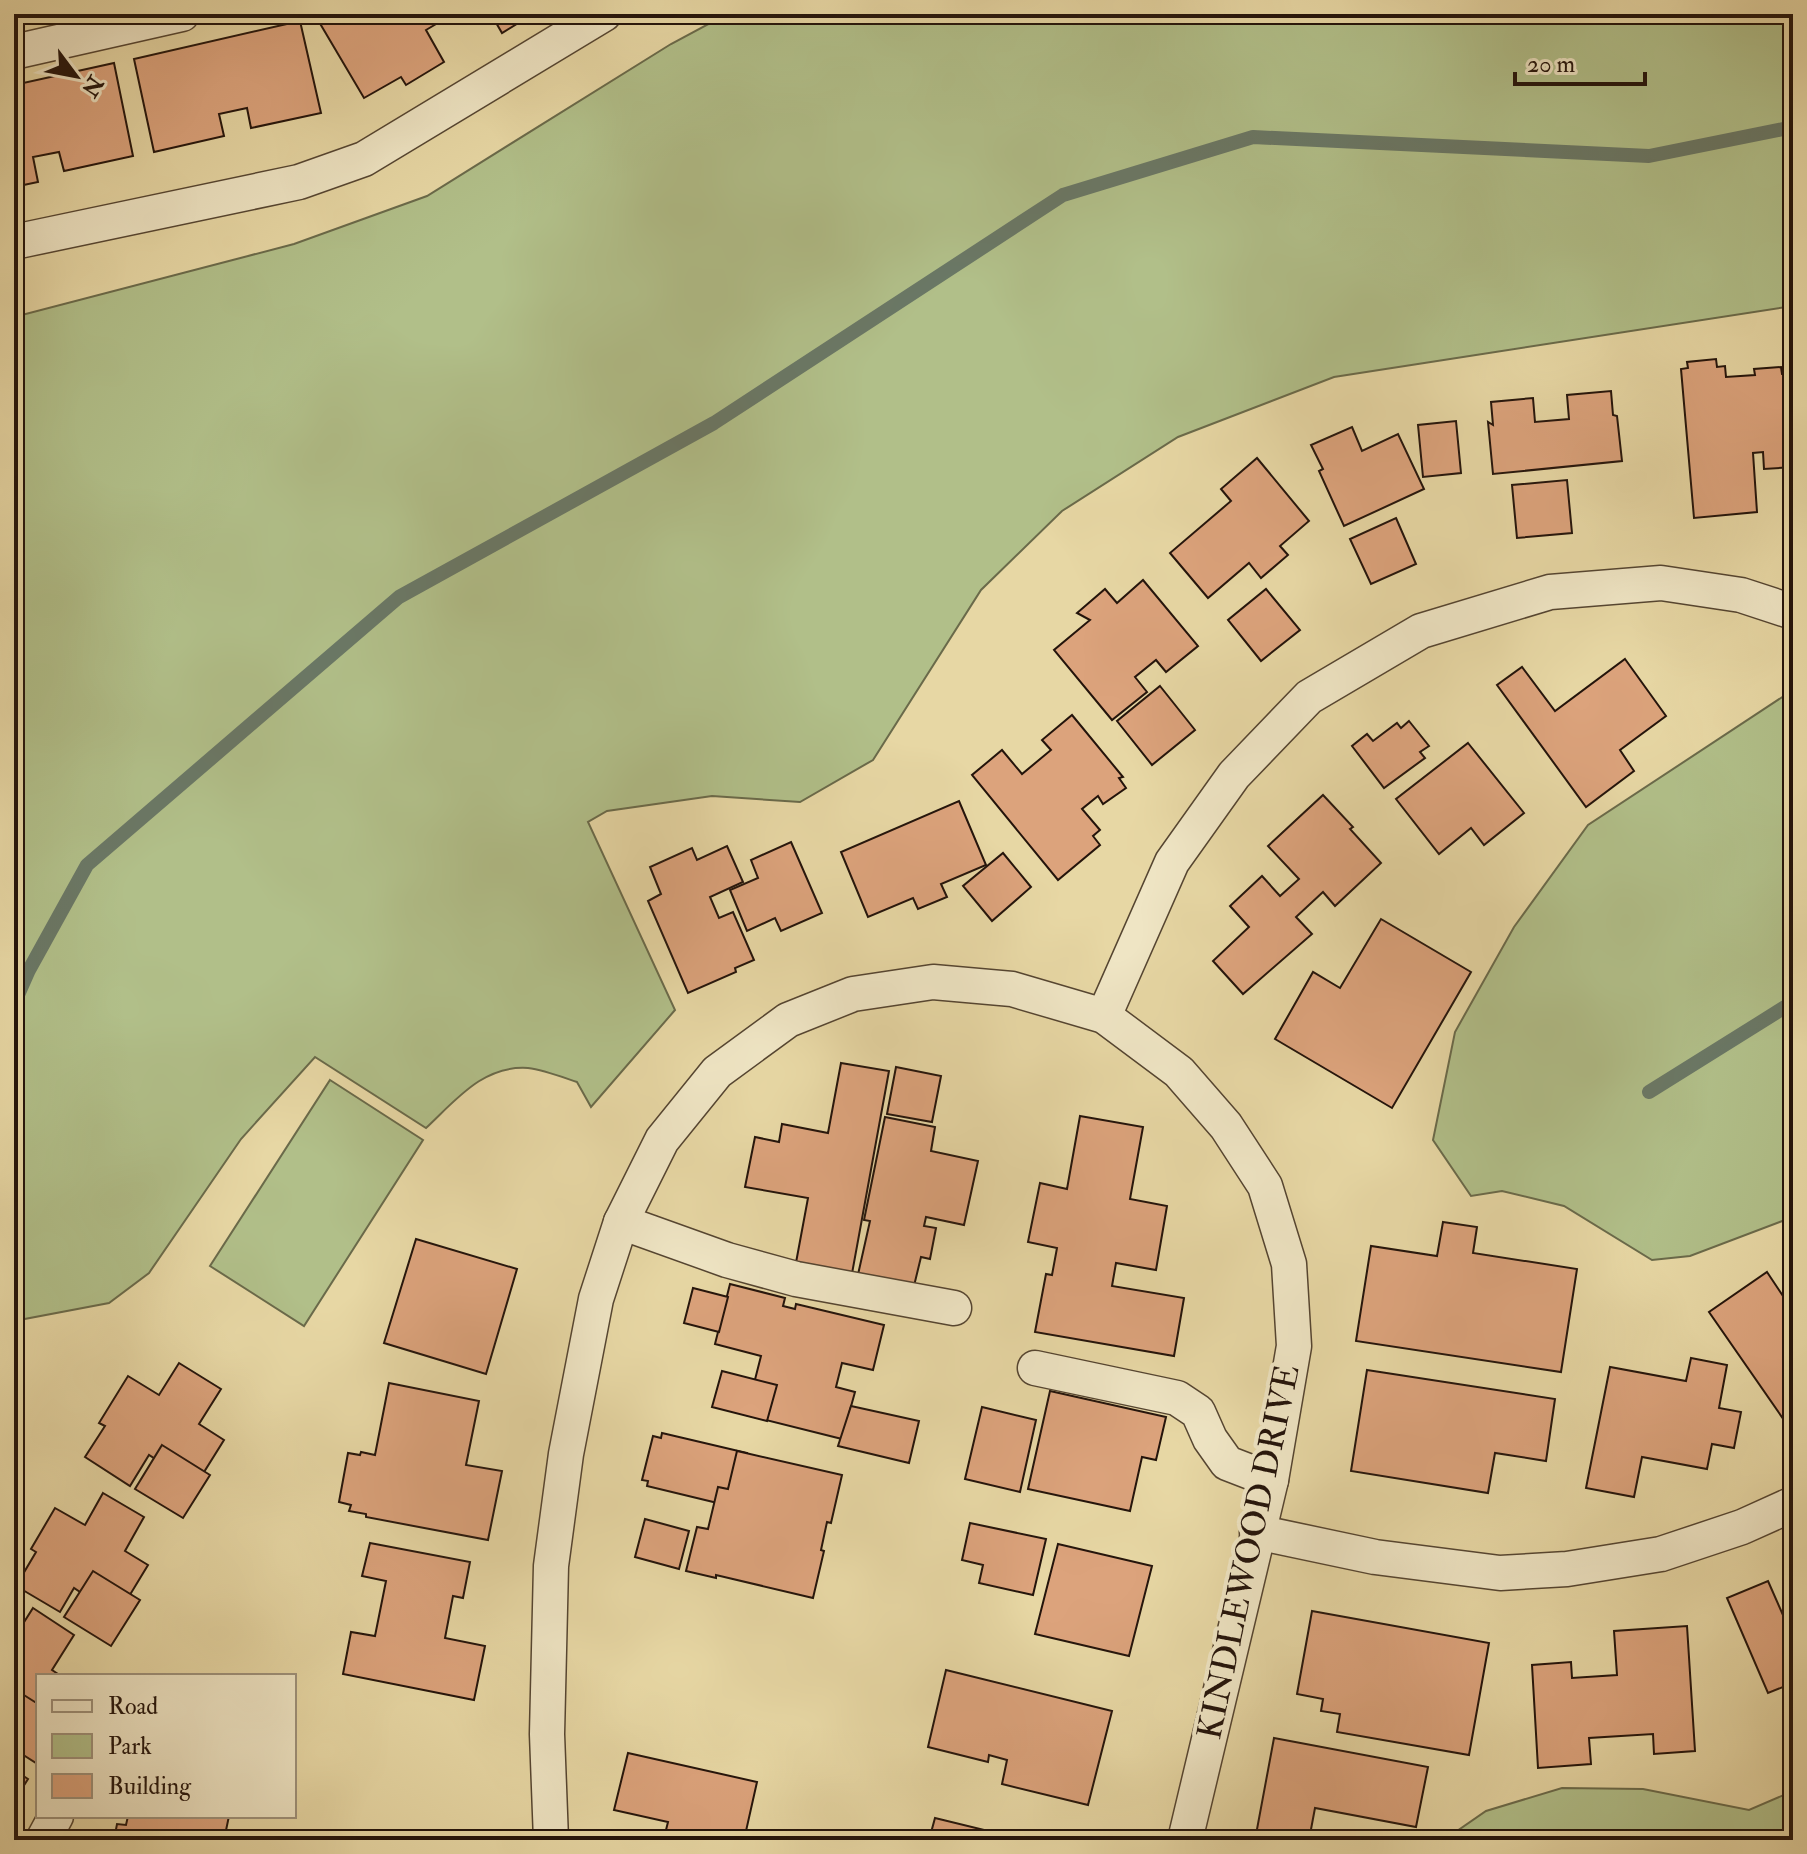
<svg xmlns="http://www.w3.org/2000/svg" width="1807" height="1854" viewBox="0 0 1807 1854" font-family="'IM FELL Double Pica',serif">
<rect width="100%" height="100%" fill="#e7d7a4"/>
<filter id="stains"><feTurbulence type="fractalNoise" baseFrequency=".0025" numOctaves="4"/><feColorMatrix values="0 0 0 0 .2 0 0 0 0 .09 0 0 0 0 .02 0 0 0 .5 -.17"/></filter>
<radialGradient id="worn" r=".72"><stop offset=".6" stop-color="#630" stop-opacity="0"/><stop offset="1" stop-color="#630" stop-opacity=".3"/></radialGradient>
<g fill="#b1bf89" stroke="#6a6a4a" stroke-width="2">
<path d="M727 14H1793V306L1334 377 1178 437 1062 511 981 590 873 760 800 802 712 796 607 811 588 822 675 1010 591 1107 577 1082C562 1077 544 1070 528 1068 483 1065 456 1100 426 1128L315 1057 241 1139 149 1273 109 1303 14 1321V317L294 244 427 196 671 44Z"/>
<path d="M1793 690V1217L1690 1256 1652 1260 1564 1206 1502 1191 1471 1196 1433 1140 1455 1032 1514 927 1588 825Z"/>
<path d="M330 1080 423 1140 304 1326 210 1266Z"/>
<path d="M1562 1788 1643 1789 1749 1810 1793 1791V1840H1444L1486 1811Z"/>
</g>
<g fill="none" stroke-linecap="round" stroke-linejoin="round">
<g stroke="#6a7866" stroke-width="14">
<path d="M14 1004 29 970 87 865 399 597 714 423 1063 195 1253 137 1649 156 1793 127"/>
<path d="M1649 1092 1793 1002"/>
</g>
</g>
<g fill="#dca37c" stroke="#24140b" stroke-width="2">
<path d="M318 14H453L426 30 444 62 406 85 401 77 364 98 315 15Z"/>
<path d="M491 14H533L502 33Z"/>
<path d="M300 21 321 113 251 128 247 108 219 114 224 136 154 152 134 59Z"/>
<path d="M114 63 133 156 64 171 59 152 33 157 38 182 14 187V85Z"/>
<path d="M1716 359 1717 367 1725 366 1726 377 1755 375 1754 369 1781 367 1782 374 1793 373V467L1764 469 1763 452 1753 453 1757 512 1694 518 1681 369 1688 368 1687 362Z"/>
<path d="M1611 391 1613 415 1617 416 1622 461 1493 474 1488 422 1493 425 1491 402 1533 398 1535 422 1569 419 1567 395Z"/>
<path d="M1456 421 1461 473 1423 477 1418 425Z"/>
<path d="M1352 427 1362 451 1398 434 1424 489 1344 526 1319 471 1323 469 1311 445Z"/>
<path d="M1257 458 1309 521 1280 546 1288 555 1261 578 1249 563 1208 598 1170 553 1231 501 1221 489Z"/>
<path d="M1567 480 1572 533 1517 538 1512 485Z"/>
<path d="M1396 518 1416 564 1371 584 1350 539Z"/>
<path d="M1143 580 1198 646 1166 672 1156 660 1135 677 1147 692 1112 720 1054 650 1090 620 1077 613 1105 589 1117 603Z"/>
<path d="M1266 589 1300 630 1261 661 1228 620Z"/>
<path d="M1625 659 1666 716 1620 750 1634 771 1586 807 1497 685 1522 667 1555 711Z"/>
<path d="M1160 686 1195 730 1152 765 1117 721Z"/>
<path d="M1072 715 1123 777 1119 778 1126 788 1103 804 1098 796 1082 809 1100 830 1093 836 1100 845 1058 880 972 775 1002 750 1022 774 1051 750 1042 740Z"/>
<path d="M1409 721 1429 746 1420 752 1425 758 1384 788 1352 746 1367 734 1373 741 1397 723 1401 728Z"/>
<path d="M1468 743 1524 813 1484 845 1471 828 1439 854 1396 799Z"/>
<path d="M1323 795 1353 827 1350 829 1381 863 1335 906 1323 892 1296 917 1312 934 1243 994 1213 961 1249 927 1230 906 1262 876 1280 896 1299 879 1268 846Z"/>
<path d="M959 801 986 865 941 884 947 897 918 909 913 898 868 917 841 852Z"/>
<path d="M791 842 822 913 781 931 775 918 747 931 730 890 758 878 751 860Z"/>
<path d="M727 846 743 882 710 897 719 918 733 912 754 960 735 968 736 972 688 993 648 901 661 894 650 867 692 848 697 860Z"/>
<path d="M1003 853 1031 887 992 921 963 886Z"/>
<path d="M1381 919 1471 972 1392 1108 1275 1039 1313 972 1340 988Z"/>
<path d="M841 1063 889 1071 851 1279 795 1268 808 1198 745 1187 755 1137 779 1142 782 1124 828 1133Z"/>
<path d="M896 1067 941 1076 932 1122 887 1114Z"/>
<path d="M1080 1116 1143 1127 1130 1199 1167 1206 1156 1270 1116 1263 1112 1286 1184 1298 1174 1356 1035 1332 1046 1274 1052 1275 1057 1248 1028 1242 1040 1183 1067 1189Z"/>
<path d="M885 1117 935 1127 931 1151 978 1161 964 1225 926 1217 924 1226 936 1228 930 1259 921 1257 913 1290 857 1279 870 1221 864 1220Z"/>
<path d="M1443 1222 1477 1227 1473 1253 1577 1269 1561 1372 1356 1341 1371 1246 1437 1256Z"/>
<path d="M416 1239 517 1269 486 1374 384 1343Z"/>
<path d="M1767 1272 1787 1302 1793 1298V1433L1709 1312Z"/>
<path d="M730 1284 785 1298 783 1306 795 1309 796 1304 884 1325 873 1370 842 1363 836 1387 855 1392 842 1439 746 1415 761 1356 715 1344Z"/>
<path d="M693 1288 728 1297 719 1332 684 1323Z"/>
<path d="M1691 1358 1727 1365 1719 1408 1741 1412 1734 1448 1712 1444 1707 1469 1642 1457 1634 1497 1586 1488 1610 1367 1686 1381Z"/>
<path d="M179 1363 221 1389 199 1424 224 1440 199 1480 169 1461 163 1464 149 1455 130 1486 85 1457 105 1426 99 1423 128 1376 159 1395Z"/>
<path d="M1367 1370 1555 1399 1546 1461 1495 1453 1488 1493 1351 1471Z"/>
<path d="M722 1371 777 1385 767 1421 712 1407Z"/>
<path d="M389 1383 479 1401 466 1465 502 1471 488 1540 366 1517V1514L349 1511 351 1505 339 1502 348 1453 360 1455 361 1452 375 1455Z"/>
<path d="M1050 1391 1166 1417 1156 1460 1142 1457 1130 1511 1028 1489Z"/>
<path d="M851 1406 919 1421 909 1463 838 1446Z"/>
<path d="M982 1407 1036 1420 1020 1492 965 1479Z"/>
<path d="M662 1433 747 1453 734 1507 647 1486 648 1481 642 1480 653 1436 661 1438Z"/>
<path d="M162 1445 210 1475 183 1518 135 1489Z"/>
<path d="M737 1451 842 1475 831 1523 827 1522 821 1550 824 1551 813 1598 716 1575V1578L686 1571 697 1527 708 1529 718 1487 728 1489Z"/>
<path d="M103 1493 144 1517 125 1551 148 1565 125 1603 96 1586 89 1598 74 1588 60 1612 16 1586 36 1552 31 1549 55 1508 85 1525Z"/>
<path d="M645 1519 689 1531 679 1569 635 1557Z"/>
<path d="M970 1523 1046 1539 1033 1595 979 1583 983 1565 962 1560Z"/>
<path d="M370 1543 470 1562 463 1598 453 1596 445 1638 485 1646 474 1700 343 1674 351 1632 375 1636 386 1581 362 1576Z"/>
<path d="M1058 1544 1152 1566 1129 1656 1035 1634Z"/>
<path d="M93 1571 140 1600 111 1646 64 1617Z"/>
<path d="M1768 1581 1786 1622 1793 1619V1683L1768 1693 1727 1598Z"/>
<path d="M33 1608 74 1635 52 1670 61 1676H38V1713L22 1702 17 1710 14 1708V1638Z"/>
<path d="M1312 1611 1489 1643 1469 1755 1337 1732 1340 1714 1321 1711 1323 1699 1297 1694Z"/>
<path d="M1687 1626 1695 1751 1654 1754 1653 1734 1589 1738 1591 1764 1538 1768 1532 1665 1571 1662 1572 1678 1617 1675 1614 1631Z"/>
<path d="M946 1670 1112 1711 1088 1805 1002 1784 1007 1760 989 1755 988 1762 928 1747Z"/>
<path d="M16 1690 38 1704V1759L36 1763 14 1749V1694Z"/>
<path d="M1274 1738 1428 1767 1416 1827 1315 1808 1309 1840H1255Z"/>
<path d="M628 1753 757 1782 744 1840H654L655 1836 664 1838 668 1822 614 1810Z"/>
<path d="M14 1770 28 1779 14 1801Z"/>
<path d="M128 1816H229L224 1840H114L117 1824 126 1825Z"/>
<path d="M935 1818 1025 1840H929Z"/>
</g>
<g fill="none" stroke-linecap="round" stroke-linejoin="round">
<defs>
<g id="minor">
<path d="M14 52 182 14"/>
<path d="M14 242 299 182 364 159 604 14"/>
<path d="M1104 1016 1172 862 1234 775 1309 697 1421 631 1550 592 1661 583 1741 595 1793 612"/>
<path d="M621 1222 727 1260 796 1279 954 1308"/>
<path d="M1035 1368 1177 1398 1198 1412 1210 1439 1227 1463 1271 1480"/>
<path d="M1257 1532 1375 1557 1500 1573 1567 1569 1661 1554 1742 1527 1793 1504"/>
<path d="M43 1840 56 1816"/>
<path d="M551 1840 547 1734 551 1566 566 1454 596 1299 621 1222 662 1140 717 1072 788 1020 853 994 933 982 1012 989 1104 1016 1179 1072 1226 1126 1265 1186 1289 1264 1294 1346 1271 1480 1185 1840"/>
</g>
</defs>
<use href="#minor" stroke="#554531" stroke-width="37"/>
<use href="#minor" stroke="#efe5c4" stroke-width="34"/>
</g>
<g text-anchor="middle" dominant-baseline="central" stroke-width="8" stroke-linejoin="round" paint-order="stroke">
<g font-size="34" fill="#24140b" stroke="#efe5c4">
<text transform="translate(1249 1552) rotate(-78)">KINDLEWOOD DRIVE</text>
</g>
</g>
<rect width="1807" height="1854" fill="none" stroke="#e7d7a4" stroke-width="48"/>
<rect x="16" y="16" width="1775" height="1822" fill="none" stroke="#24140b" stroke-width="4"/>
<rect x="24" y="24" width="1759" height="1806" fill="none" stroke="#24140b" stroke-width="2"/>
<rect x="36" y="1674" width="260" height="144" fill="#efe5c4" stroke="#9e917a" stroke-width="2"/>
<rect x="52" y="1700" width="40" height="12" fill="#efe5c4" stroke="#9e917a" stroke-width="2"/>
<text x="108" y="1714" font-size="24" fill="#24140b">Road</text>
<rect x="52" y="1734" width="40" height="24" fill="#b1bf89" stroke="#9e917a" stroke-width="2"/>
<text x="108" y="1754" font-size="24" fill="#24140b">Park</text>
<rect x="52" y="1774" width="40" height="24" fill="#dca37c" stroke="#9e917a" stroke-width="2"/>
<text x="108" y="1794" font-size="24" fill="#24140b">Building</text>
<g transform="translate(76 76) rotate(122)" stroke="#efe5c4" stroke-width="6" paint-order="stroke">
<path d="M0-6L14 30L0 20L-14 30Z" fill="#24140b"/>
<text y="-12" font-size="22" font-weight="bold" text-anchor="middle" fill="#24140b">N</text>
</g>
<path d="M1515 72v12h130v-12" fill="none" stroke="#24140b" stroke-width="4"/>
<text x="1527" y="72" font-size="24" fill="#24140b" stroke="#efe5c4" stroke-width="6" paint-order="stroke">20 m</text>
<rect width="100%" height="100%" filter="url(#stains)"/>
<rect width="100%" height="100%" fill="url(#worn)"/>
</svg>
